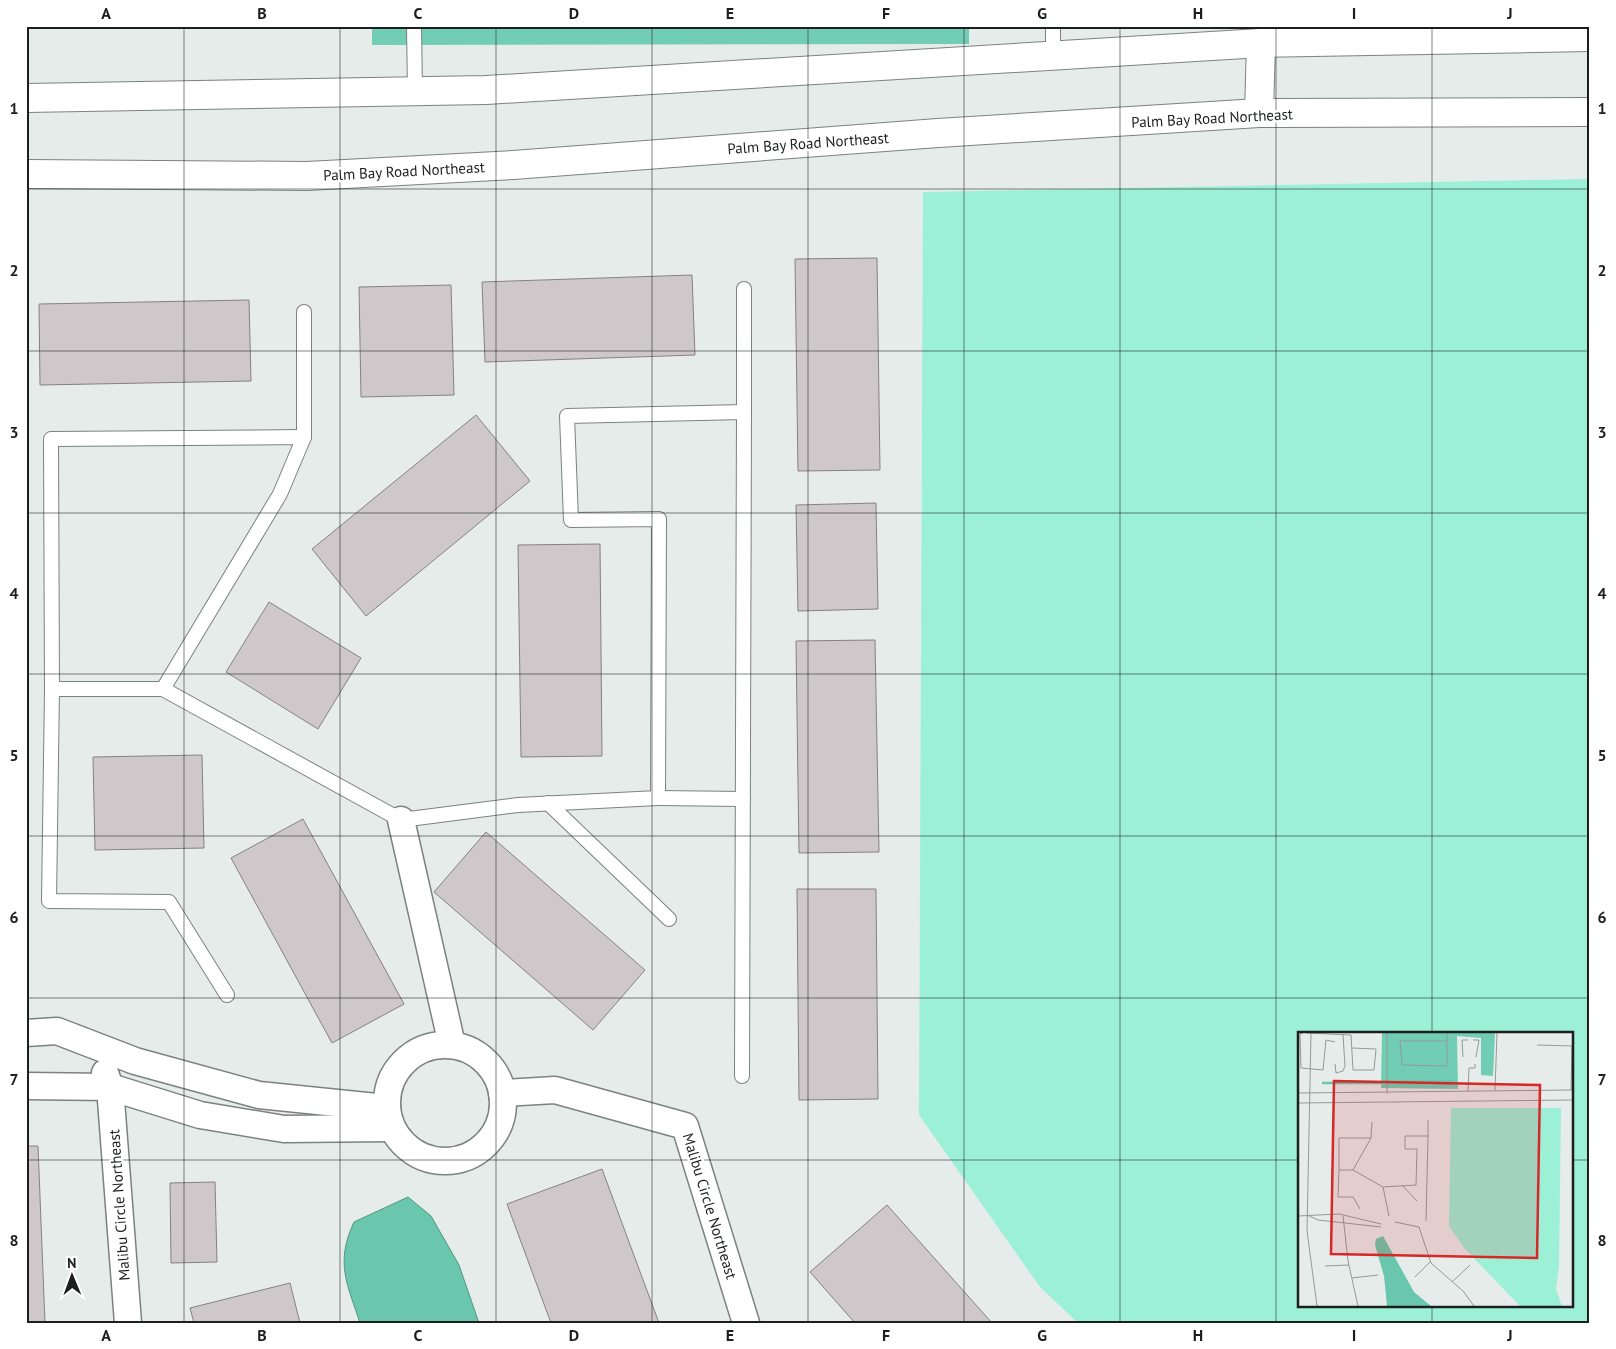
<svg xmlns="http://www.w3.org/2000/svg" width="1616" height="1349" viewBox="0 0 1616 1349" font-family="'PT Sans',sans-serif">
<rect width="100%" height="100%" fill="#e6ecea"/>
<path fill="#9bf0d6" fill-rule="evenodd" d="M1590 179V1323H1078L1040 1287 919 1115 923 192ZM1300 1033H1572V1305H1300Z"/>
<path fill="#71ceb4" d="M372 26H969V44L372 45Z"/>
<path fill="#6ac7ad" stroke="#539582" d="M408 1197 431 1216 459 1265 479 1323H360C347 1283 335 1263 354 1222Z"/>
<g fill="#cec8ca" stroke="#868083">
<path d="M877 258 880 470 798 471 795 259Z"/>
<path d="M692 275 695 355 485 362 482 282Z"/>
<path d="M451 285 454 395 361 397 359 287Z"/>
<path d="M249 300 251 381 40 385 39 304Z"/>
<path d="M476 415 530 481 366 616 312 549Z"/>
<path d="M876 503 878 609 798 611 796 505Z"/>
<path d="M600 544 602 756 521 757 518 545Z"/>
<path d="M269 602 361 658 318 729 226 672Z"/>
<path d="M875 640 879 852 799 853 796 641Z"/>
<path d="M202 755 204 848 95 850 93 757Z"/>
<path d="M303 819 404 1004 332 1043 231 858Z"/>
<path d="M486 832 645 970 593 1030 434 892Z"/>
<path d="M797 889H876L878 1099 799 1100Z"/>
<path d="M26 1146H38L45 1323H26Z"/>
<path d="M602 1169 659 1323H551L507 1204Z"/>
<path d="M215 1182 217 1262 171 1263 170 1183Z"/>
<path d="M887 1205 992 1323H855L810 1272Z"/>
<path d="M290 1283 300 1323H194L190 1308Z"/>
</g>
<g fill="none" stroke-linecap="round" stroke-linejoin="round">
<defs>
<g id="lane">
<path d="M414 26 415 91"/>
<path d="M1053 55V26"/>
<path d="M744 289V412"/>
<path d="M304 312V437"/>
<path d="M52 689 51 439 304 437 280 494 163 689"/>
<path d="M658 798 743 799"/>
<path d="M548 803 669 919"/>
<path d="M227 995 169 902 49 901 52 689H163L401 820 518 805 658 798 659 519 571 520 567 416 744 412 742 1076"/>
</g>
<g id="street">
<path d="M401 820 452 1045"/>
<path d="M26 1033 57 1031 135 1061 259 1095 386 1108"/>
<circle cx="445" cy="1103" r="58"/>
<path d="M105 1073 110 1087 128 1323"/>
<path d="M26 1086 110 1087 200 1115 284 1129 391 1128"/>
<path d="M502 1093 555 1090 685 1126 746 1323"/>
</g>
<g id="secondary">
<path d="M26 98 486 90 1261 43 1590 37"/>
<path d="M1259 113 1261 43"/>
<path d="M26 174 307 176 513 165 938 133 1259 113 1590 112"/>
</g>
</defs>
<use href="#lane" stroke="#7c8280" stroke-width="16"/>
<use href="#street" stroke="#7c8280" stroke-width="29"/>
<use href="#secondary" stroke="#7c8280" stroke-width="30"/>
<use href="#lane" stroke="#fff" stroke-width="14"/>
<use href="#street" stroke="#fff" stroke-width="26"/>
<use href="#secondary" stroke="#fff" stroke-width="28"/>
</g>
<path fill="none" stroke="#1c1f1e" stroke-width="1" stroke-opacity="0.55" d="M184 26V1323M340 26V1323M496 26V1323M652 26V1323M808 26V1323M964 26V1323M1120 26V1323M1276 26V1323M1432 26V1033M26 189H1590M26 351H1590M26 513H1590M26 674H1590M26 836H1590M26 998H1590M26 1160H1300M1572 1160H1590M1432 1305V1323"/>
<g text-anchor="middle" dominant-baseline="central" stroke-width="5" stroke-linejoin="round" paint-order="stroke">
<g font-size="15" fill="#1c1f1e" stroke="#fff">
<text transform="translate(1212 118) rotate(-3)">Palm Bay Road Northeast</text>
<text transform="translate(808 143) rotate(-4)">Palm Bay Road Northeast</text>
<text transform="translate(404 171) rotate(-3)">Palm Bay Road Northeast</text>
<text transform="translate(119 1205) rotate(-94)">Malibu Circle Northeast</text>
<text transform="translate(710 1206) rotate(73)">Malibu Circle Northeast</text>
</g>
</g>
<g transform="translate(1298 1032)">
<rect width="275" height="275" fill="#e6ecea"/>
<path d="M153 76H263L261 234 258 257 264 274H222L166 216 151 194Z" fill="#9bf0d6"/>
<path d="M84 1H197L195 44 183 43V6L159 4 160 57 83 56Z" fill="#71ceb4"/>
<path d="M85 204 116 260 133 274H89L86 244 77 213 78 207Z" fill="#6ac7ad"/>
<path fill="none" stroke="#6ac7ad" stroke-width="2.5" d="M97 50 157 49M24 51H83"/>
<path fill="none" stroke="#959a98" stroke-width="1" d="M5 1 2 2 3 36 25 38 28 8 37 10M9 1 53 3 55 38H76L78 17 54 16M13 1 9 199 19 274M175 8H181L178 25M149 9H102L104 33 149 34V1M239 13 275 14M165 25 164 8H170M37 32 38 41 45 39M45 39 47 34 45 3M197 58 199 1M273 58 274 14M170 59 171 36H177V32M0 61 275 58M89 62V1M0 71 275 68M130 104V88M73 106 74 90M41 138V106H73L55 138M104 153 119 169M85 155 91 184M62 177 55 165H40L41 138H55L85 155 118 153 119 117H107V104H130L128 189M9 183 20 188 83 195M0 184 41 182 83 192M45 184 50 229 60 274M97 190 121 195 133 231 165 259 176 274M27 234 51 233M117 245 132 230M54 246 80 243M154 250 172 233"/>
<path fill="#d62828" fill-opacity="0.15" stroke="#d62828" stroke-width="2.5" d="M36 49 242 53 239 226 33 222Z"/>
<rect width="275" height="275" fill="none" stroke="#1c1f1e" stroke-width="2.5"/>
</g>
<rect width="1616" height="1349" fill="none" stroke="#ffffff" stroke-width="55"/>
<g transform="translate(72 1276) rotate(359)" stroke="#ffffff" stroke-width="4" paint-order="stroke">
<path d="M0-4L9 19L0 12L-9 19Z" fill="#1c1f1e"/>
<text y="-8" font-size="14" font-weight="bold" text-anchor="middle" fill="#1c1f1e">N</text>
</g>
<rect x="28" y="28" width="1560" height="1294" fill="none" stroke="#1c1f1e" stroke-width="2"/>
<g font-size="16" text-anchor="middle" font-weight="bold" fill="#1c1f1e">
<text x="106" y="19">A</text>
<text x="262" y="19">B</text>
<text x="418" y="19">C</text>
<text x="574" y="19">D</text>
<text x="730" y="19">E</text>
<text x="886" y="19">F</text>
<text x="1042" y="19">G</text>
<text x="1198" y="19">H</text>
<text x="1354" y="19">I</text>
<text x="1510" y="19">J</text>
<text x="14" y="114">1</text>
<text x="1602" y="114">1</text>
<text x="14" y="276">2</text>
<text x="1602" y="276">2</text>
<text x="14" y="438">3</text>
<text x="1602" y="438">3</text>
<text x="14" y="599">4</text>
<text x="1602" y="599">4</text>
<text x="14" y="761">5</text>
<text x="1602" y="761">5</text>
<text x="14" y="923">6</text>
<text x="1602" y="923">6</text>
<text x="14" y="1085">7</text>
<text x="1602" y="1085">7</text>
<text x="14" y="1246">8</text>
<text x="1602" y="1246">8</text>
<text x="106" y="1341">A</text>
<text x="262" y="1341">B</text>
<text x="418" y="1341">C</text>
<text x="574" y="1341">D</text>
<text x="730" y="1341">E</text>
<text x="886" y="1341">F</text>
<text x="1042" y="1341">G</text>
<text x="1198" y="1341">H</text>
<text x="1354" y="1341">I</text>
<text x="1510" y="1341">J</text>
</g>
</svg>
